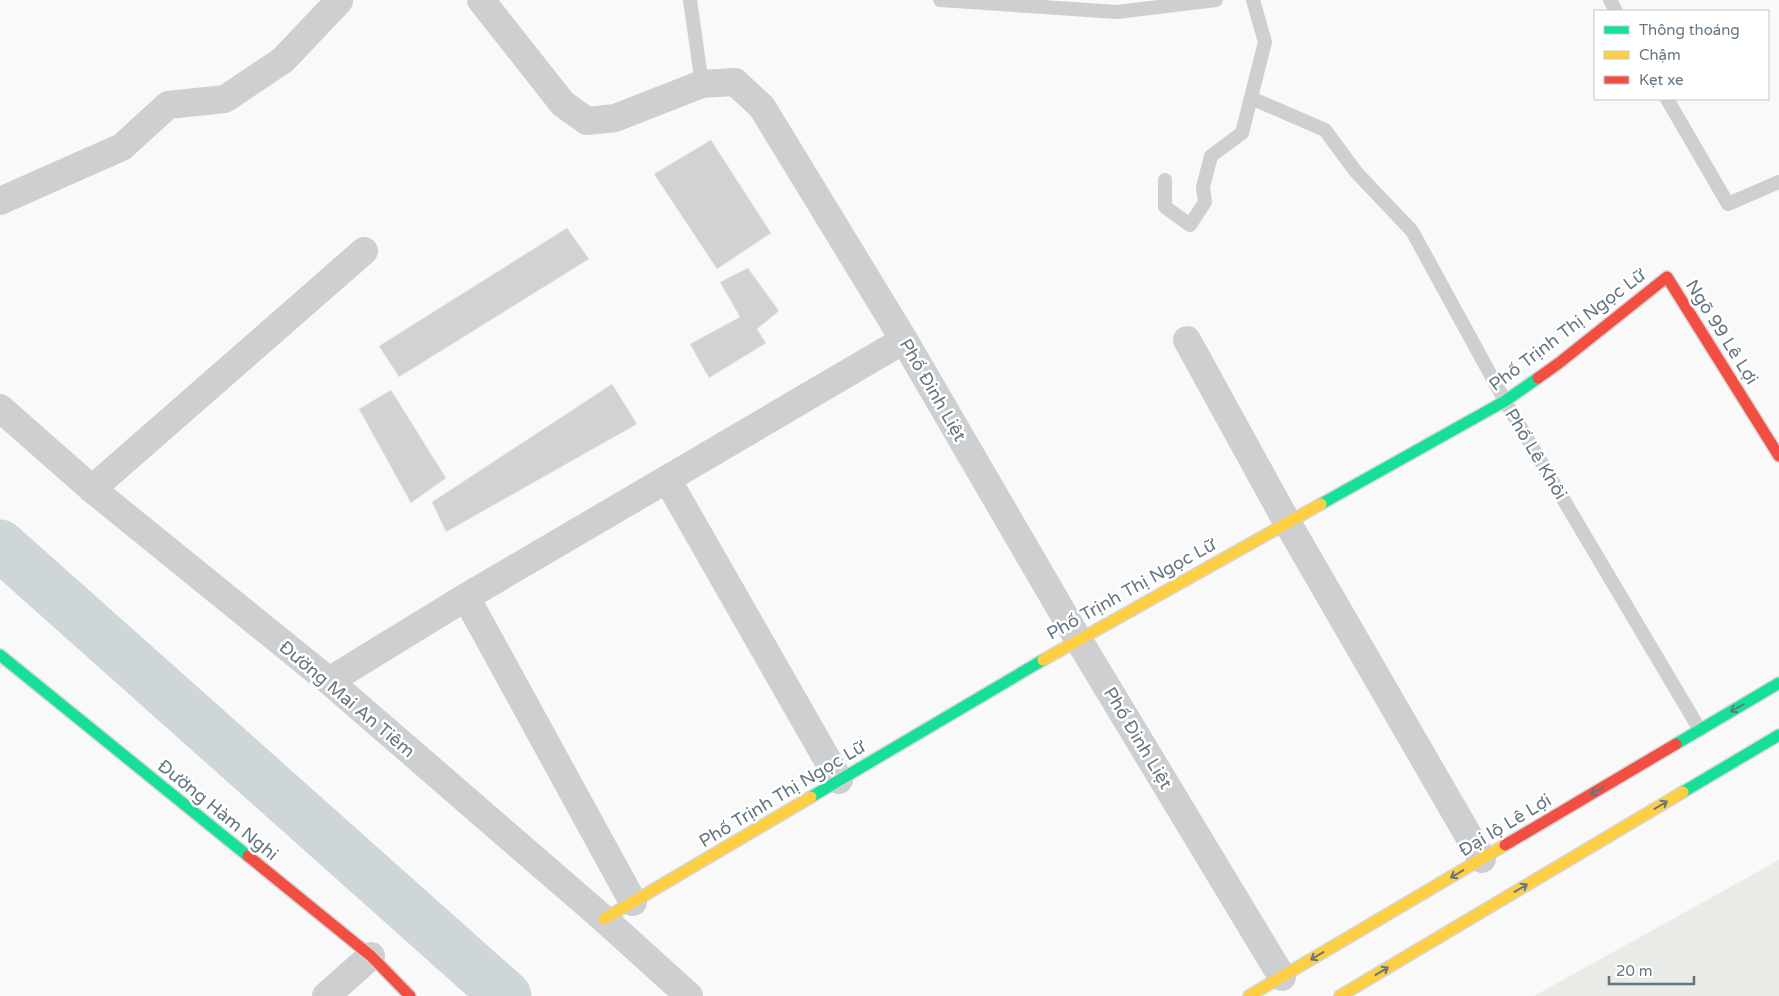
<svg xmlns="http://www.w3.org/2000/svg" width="1779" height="996" viewBox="0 0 1779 996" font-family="'Varela Round',sans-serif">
<rect width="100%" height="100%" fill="#f9f9f9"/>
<path fill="#e8ebe6" d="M1779 860V996H1534Z"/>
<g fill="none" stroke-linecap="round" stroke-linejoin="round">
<path stroke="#ced6d9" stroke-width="51" d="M0 545 506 996"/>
</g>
<g fill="#d0d2d3" stroke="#e8e8e8">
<path d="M711 140 771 233 717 269 654 174Z"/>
<path d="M567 228 589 259 399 377 379 346Z"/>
<path d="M748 268 779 311 757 329 766 343 709 378 690 344 740 317 720 282Z"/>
<path d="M612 384 637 424 446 532 432 502Z"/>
<path d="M391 390 446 478 411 503 359 409Z"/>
</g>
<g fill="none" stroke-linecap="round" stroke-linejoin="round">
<defs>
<g id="fast">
<path d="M1321 504 1505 401 1538 378"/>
<path d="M0 655 248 856"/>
<path d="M1676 744 1779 683"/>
<path d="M1683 792 1779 735"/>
<path d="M811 797 1043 660"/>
</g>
<g id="slow">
<path d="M1043 660 1321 504"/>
<path d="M604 919 811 797"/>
<path d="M1249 996 1505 845"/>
<path d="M1340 996 1683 792"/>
</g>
<g id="jam">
<path d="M1538 378 1559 363 1667 277 1779 456"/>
<path d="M1505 845 1676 744"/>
<path d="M248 856 371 956 410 996"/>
</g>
</defs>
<use href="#fast" stroke="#d5d6d7" stroke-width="14"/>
<use href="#slow" stroke="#d5d6d7" stroke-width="14"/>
<use href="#jam" stroke="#d5d6d7" stroke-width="14"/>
<g stroke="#cecfd0" stroke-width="14">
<path d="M690 0 702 84"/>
<path d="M940 0 1117 12 1216 0"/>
<path d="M1610 0 1616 11"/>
<path d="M1251 98 1325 130 1356 172 1412 231 1505 401 1700 730"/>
<path d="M1667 99 1728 204 1779 182"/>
<path d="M1165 180V207L1190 225 1205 202 1203 187 1211 156 1242 133 1265 42 1253 0"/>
</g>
<g stroke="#cecfd0" stroke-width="28">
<path d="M481 0 563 104 587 121 615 118 702 84 735 82 762 107 904 340 1078 639 1282 977"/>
<path d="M0 201 122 147 168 105 225 99 283 60 339 1"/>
<path d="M1187 340 1287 522 1482 859"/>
<path d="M0 408 92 489 329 681 604 919 689 996"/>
<path d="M667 479 839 780"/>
<path d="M92 489 364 251"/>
<path d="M466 597 633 902"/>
<path d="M329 681 466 597 904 340"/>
<path d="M326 996 371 956"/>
</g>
<use href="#fast" stroke="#16e098" stroke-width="11"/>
<use href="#slow" stroke="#ffcf43" stroke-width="11"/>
<use href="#jam" stroke="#f24e42" stroke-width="11"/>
</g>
<defs><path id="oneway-shaft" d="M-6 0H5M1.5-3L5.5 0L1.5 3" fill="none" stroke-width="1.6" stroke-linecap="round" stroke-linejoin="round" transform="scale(1.25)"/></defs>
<g stroke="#657683">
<use href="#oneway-shaft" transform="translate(1737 708) rotate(150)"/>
<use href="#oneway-shaft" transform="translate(1597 791) rotate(149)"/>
<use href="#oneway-shaft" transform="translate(1661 805) rotate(-31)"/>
<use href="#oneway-shaft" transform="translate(1457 874) rotate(149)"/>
<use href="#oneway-shaft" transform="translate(1521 888) rotate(-31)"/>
<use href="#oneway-shaft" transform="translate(1317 956) rotate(149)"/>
<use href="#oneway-shaft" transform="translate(1382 971) rotate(-31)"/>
</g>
<g text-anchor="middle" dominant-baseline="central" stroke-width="5" stroke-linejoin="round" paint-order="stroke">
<g font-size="18" fill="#657683" stroke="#fff">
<text transform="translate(1567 330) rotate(-37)">Phố Trịnh Thị Ngọc Lữ</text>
<text transform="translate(1722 332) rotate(58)">Ngõ 99 Lê Lợi</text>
<text transform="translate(933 390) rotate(60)">Phố Đinh Liệt</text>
<text transform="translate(1536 454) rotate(59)">Phố Lê Khôi</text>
<text transform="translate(1131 589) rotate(-29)">Phố Trịnh Thị Ngọc Lữ</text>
<text transform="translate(347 699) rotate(40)">Đường Mai An Tiêm</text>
<text transform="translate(1138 738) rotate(59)">Phố Đinh Liệt</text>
<text transform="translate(782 794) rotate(-31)">Phố Trịnh Thị Ngọc Lữ</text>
<text transform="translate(218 810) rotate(39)">Đường Hàm Nghi</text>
<text transform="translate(1505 825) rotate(-31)">Đại lộ Lê Lợi</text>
</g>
</g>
<rect x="1594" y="10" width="175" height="90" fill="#ffffff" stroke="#c1c8cd"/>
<rect x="1604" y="26" width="25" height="8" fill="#16e098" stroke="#c1c8cd"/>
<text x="1639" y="35" font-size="15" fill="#657683">Thông thoáng</text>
<rect x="1604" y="51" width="25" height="8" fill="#ffcf43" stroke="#c1c8cd"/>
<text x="1639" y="60" font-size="15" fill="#657683">Chậm</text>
<rect x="1604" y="76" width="25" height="8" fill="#f24e42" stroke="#c1c8cd"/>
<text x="1639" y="85" font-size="15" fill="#657683">Kẹt xe</text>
<path d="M1609 976v8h85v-8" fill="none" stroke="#657683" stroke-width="2.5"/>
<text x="1616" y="976" font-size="15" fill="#657683" stroke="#ffffff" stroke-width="4" paint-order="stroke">20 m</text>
</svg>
